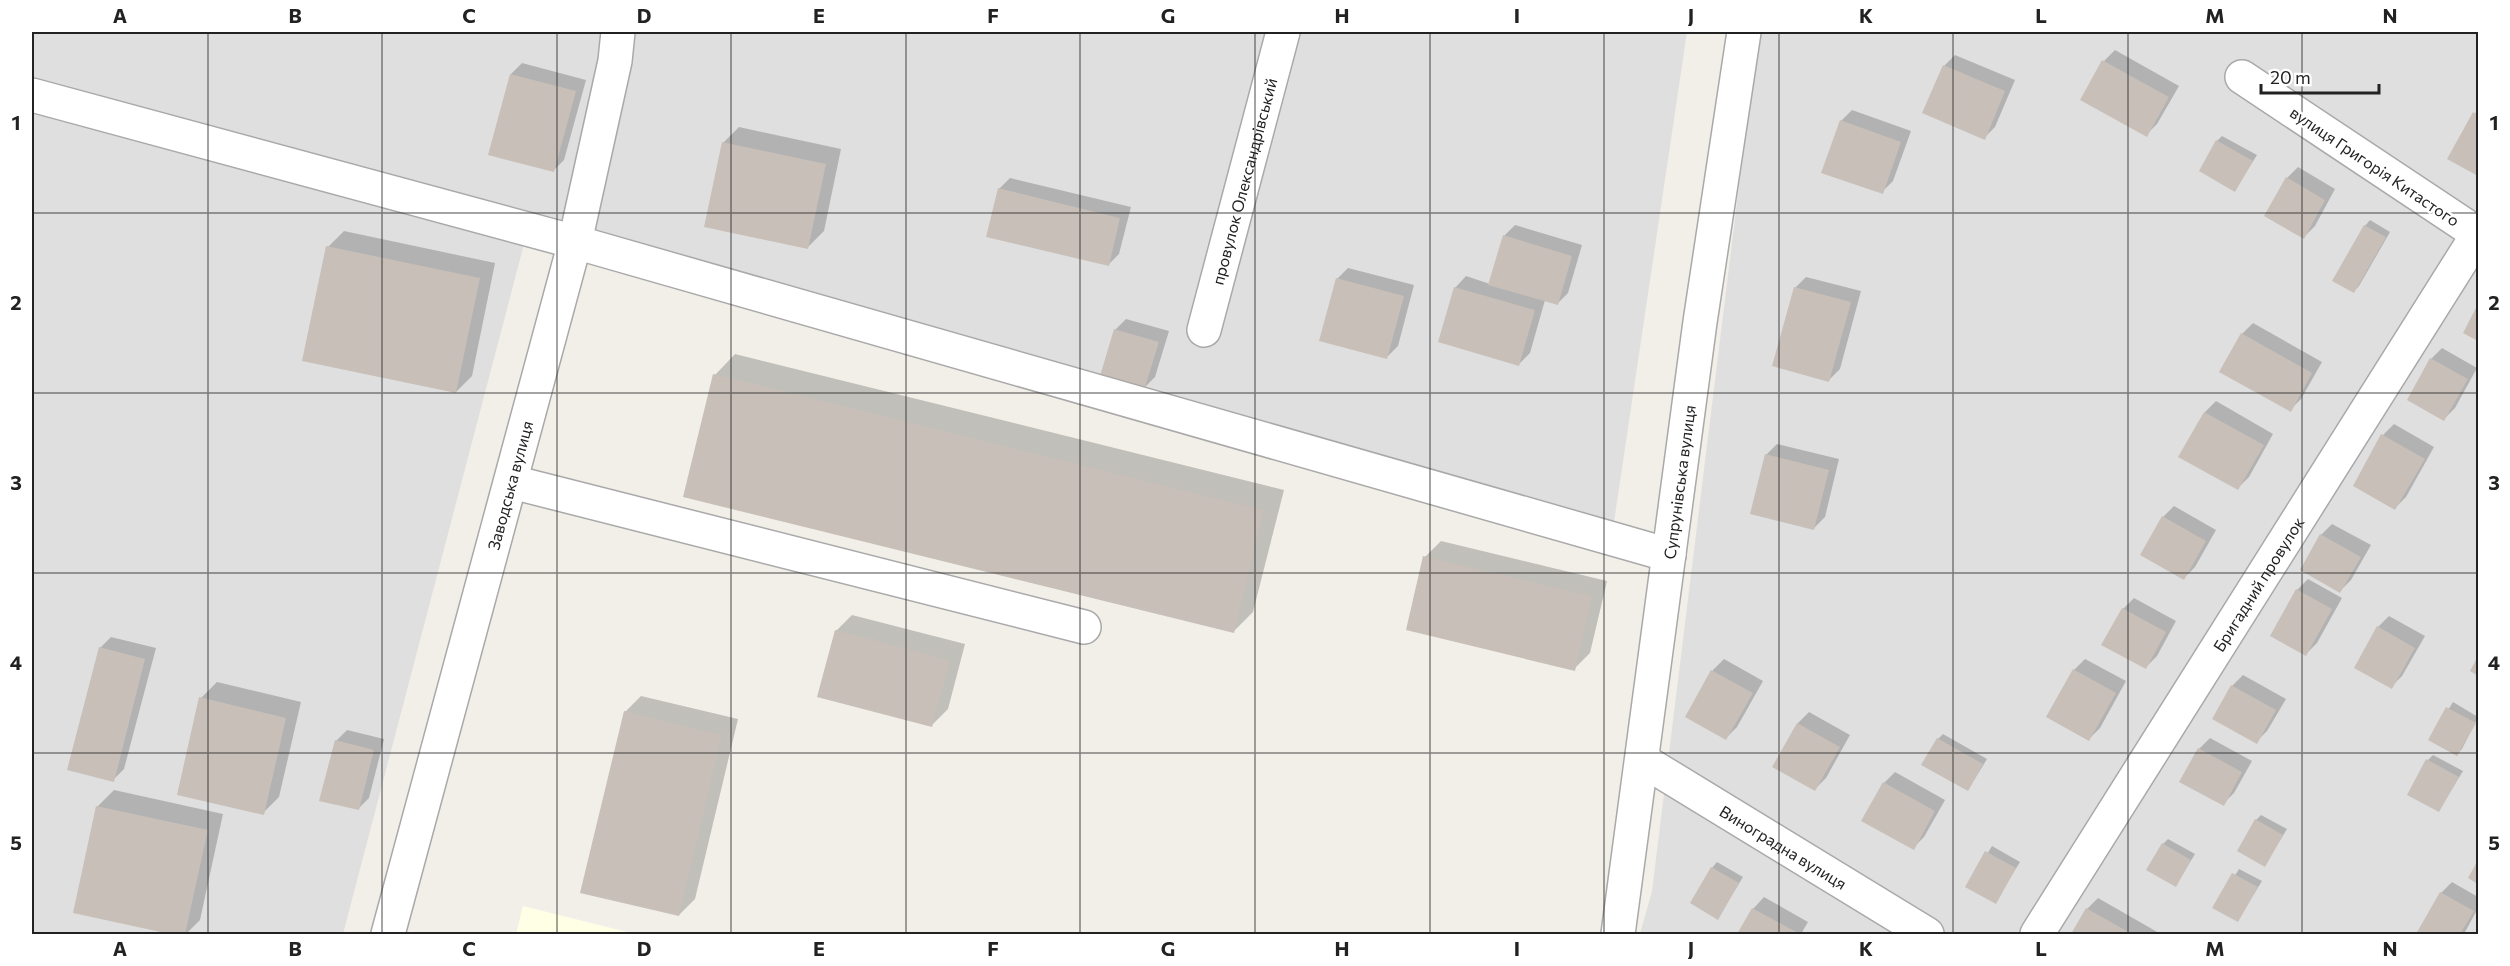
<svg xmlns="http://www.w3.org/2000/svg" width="2510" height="966" viewBox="0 0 2510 966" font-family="Commissioner,sans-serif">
<rect width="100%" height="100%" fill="#f2efe9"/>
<g fill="#e0dfdf">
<path d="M32 32H1687L1614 522 529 225 343 934H32Z"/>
<path d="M1758 32H2478V934H1640L1652 891Z"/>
</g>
<path fill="#ffffe5" d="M523 906 635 934H516Z"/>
<g fill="#0003">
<path d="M2115 50 2179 86 2157 124 2146 135 2104 61Z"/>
<path d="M1955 55 2015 80 1995 127 1984 138 1944 66Z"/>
<path d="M522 63 586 80 564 160 553 171 511 74Z"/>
<path d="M2478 109V174L2449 158Z"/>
<path d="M1852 110 1911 131 1893 181 1882 192 1841 121Z"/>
<path d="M739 127 841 149 824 231 808 247 723 143Z"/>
<path d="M2222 136 2257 155 2235 190 2217 141Z"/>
<path d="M2298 167 2335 189 2315 226 2304 237 2287 178Z"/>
<path d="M1010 178 1131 207 1119 254 1108 265 999 189Z"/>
<path d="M2370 220 2390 232 2359 286 2354 291 2365 226Z"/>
<path d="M1515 225 1582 245 1568 293 1557 304 1545 300 1530 353 1519 364 1455 288 1466 276 1490 284 1504 236Z"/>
<path d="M344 231 495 263 472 376 456 392 328 247Z"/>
<path d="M1348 268 1414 285 1398 346 1387 357 1337 279Z"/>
<path d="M1806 277 1861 291 1840 369 1829 380 1795 288Z"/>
<path d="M1126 319 1169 331 1155 377 1144 388 1115 330Z"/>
<path d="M2253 323 2322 362 2301 399 2290 410 2242 334Z"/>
<path d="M2442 348 2477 368 2455 408 2444 419 2409 399 2431 359Z"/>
<path d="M735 354 1284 490 1253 612 1233 632 715 375Z"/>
<path d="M2216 401 2273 434 2249 477 2238 488 2205 412Z"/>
<path d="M2394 424 2434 447 2406 497 2395 508 2383 435Z"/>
<path d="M1777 444 1839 459 1825 517 1814 528 1766 455Z"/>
<path d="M2174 506 2216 530 2195 567 2184 578 2142 554 2163 517Z"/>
<path d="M2332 524 2371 545 2351 580 2340 591 2302 569 2321 535Z"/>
<path d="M1441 541 1607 581 1590 653 1574 669 1425 557Z"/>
<path d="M2308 579 2342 598 2317 643 2306 654 2297 590Z"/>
<path d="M2134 598 2176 621 2157 656 2146 667 2123 609Z"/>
<path d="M852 615 965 644 948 709 932 725 836 631Z"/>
<path d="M2389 616 2425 636 2402 676 2391 687 2378 627Z"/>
<path d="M111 637 156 648 124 769 113 780 100 648Z"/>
<path d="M1724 659 1763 681 1737 727 1726 738 1687 717 1713 670Z"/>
<path d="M2085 659 2126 681 2100 728 2089 739 2048 716 2074 670Z"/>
<path d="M2243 675 2286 699 2267 731 2256 742 2214 718 2232 686Z"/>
<path d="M217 682 301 702 279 797 263 813 201 698Z"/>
<path d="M641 696 738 719 695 899 679 915 625 712Z"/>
<path d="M2453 702 2478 717 2462 749 2457 754 2430 739Z"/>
<path d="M1809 712 1850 735 1826 778 1815 789 1798 723Z"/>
<path d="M347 730 384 739 369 798 358 809 336 741Z"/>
<path d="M1943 734 1987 759 1968 790 1938 739Z"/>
<path d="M2210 738 2252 761 2234 793 2223 804 2199 749Z"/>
<path d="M2433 755 2463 771 2439 810 2428 760Z"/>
<path d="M1895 772 1945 800 1924 837 1913 848 1884 783Z"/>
<path d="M114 790 223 814 200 920 186 934 75 911 98 806Z"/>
<path d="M2261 815 2287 829 2265 865 2256 820Z"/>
<path d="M2168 839 2195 854 2176 885 2163 844Z"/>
<path d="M1992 846 2020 862 1995 902 1967 886Z"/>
<path d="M1717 862 1743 877 1718 918 1712 868Z"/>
<path d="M2239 869 2262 881 2238 920 2215 907Z"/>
<path d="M2452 882 2478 897V908L2464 934H2418L2441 893Z"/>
<path d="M1764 897 1808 922 1801 934H1739L1753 909Z"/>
<path d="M2098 898 2159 933 2158 934H2073L2087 909Z"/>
</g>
<g fill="#c7bfb8">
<path d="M2102 60 2169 97 2147 137 2080 100Z"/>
<path d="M1943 65 2005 91 1985 140 1922 113Z"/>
<path d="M510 74 576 91 554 172 488 155Z"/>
<path d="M2473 112 2478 115V176L2447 159Z"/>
<path d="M1840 120 1901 142 1883 194 1821 173Z"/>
<path d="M2216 140 2253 161 2235 192 2199 171Z"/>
<path d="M722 142 826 164 808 249 704 227Z"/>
<path d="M2286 177 2325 200 2304 239 2264 216Z"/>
<path d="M998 188 1120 218 1109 266 986 237Z"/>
<path d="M2364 225 2386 237 2354 293 2332 281Z"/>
<path d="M1503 235 1572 256 1558 305 1488 285Z"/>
<path d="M326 246 480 278 456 393 302 361Z"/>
<path d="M1336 278 1404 296 1387 359 1319 341Z"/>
<path d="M1454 287 1535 310 1519 366 1438 342Z"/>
<path d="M1794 287 1851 302 1829 382 1772 366Z"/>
<path d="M2478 304V341L2463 333Z"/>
<path d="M1114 329 1159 342 1144 390 1100 376Z"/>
<path d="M2241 333 2312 373 2291 412 2219 372Z"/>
<path d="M2430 358 2468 379 2444 421 2407 400Z"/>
<path d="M713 374 1264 510 1234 633 683 497Z"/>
<path d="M2204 412 2264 445 2238 490 2178 457Z"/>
<path d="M2381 434 2425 459 2395 510 2353 486Z"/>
<path d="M1765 454 1829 470 1814 530 1750 514Z"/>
<path d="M2162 516 2206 541 2184 580 2140 555Z"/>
<path d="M2320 534 2361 557 2340 593 2300 570Z"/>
<path d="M1423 556 1592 596 1575 671 1406 630Z"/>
<path d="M2296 589 2332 609 2306 656 2270 636Z"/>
<path d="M2122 608 2166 632 2146 669 2101 645Z"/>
<path d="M2377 626 2415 648 2392 689 2354 668Z"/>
<path d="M835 630 950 660 932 727 817 697Z"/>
<path d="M99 647 145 659 114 782 67 770Z"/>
<path d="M2478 656V676L2470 671Z"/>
<path d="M2073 669 2116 693 2089 741 2046 717Z"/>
<path d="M1711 670 1753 693 1726 740 1685 717Z"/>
<path d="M2231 685 2276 710 2257 744 2212 719Z"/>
<path d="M199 697 286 718 264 815 177 795Z"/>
<path d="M2446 707 2476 723 2457 756 2428 740Z"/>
<path d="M624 711 722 735 679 916 580 893Z"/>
<path d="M1797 723 1840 747 1815 791 1772 767Z"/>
<path d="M1937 738 1983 764 1968 791 1921 765Z"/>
<path d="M335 740 374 750 359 810 319 801Z"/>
<path d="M2198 748 2242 772 2224 806 2179 782Z"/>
<path d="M2426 759 2459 777 2439 812 2407 795Z"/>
<path d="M1883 782 1935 811 1914 850 1861 821Z"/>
<path d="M96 806 208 830 185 934H170L73 913Z"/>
<path d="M2255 819 2283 835 2265 867 2237 851Z"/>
<path d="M2162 843 2191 860 2176 887 2146 870Z"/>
<path d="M1985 851 2016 868 1996 904 1965 887Z"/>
<path d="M2478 860V884L2468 878Z"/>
<path d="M1711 867 1739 883 1718 920 1690 903Z"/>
<path d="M2232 873 2258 887 2238 922 2212 908Z"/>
<path d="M2440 892 2474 911 2460 934H2416Z"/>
<path d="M1752 908 1800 934H1737Z"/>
<path d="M2086 908 2132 934H2071Z"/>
</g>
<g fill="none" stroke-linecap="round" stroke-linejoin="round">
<defs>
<g id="minor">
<path d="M32 95 575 242 1669 555"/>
<path id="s1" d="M1204 330 1283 32"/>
<path d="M512 482 1084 627"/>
<path id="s2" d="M1642 760 1927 934"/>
<path id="s3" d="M388 934 575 242 615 61 618 32"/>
<path id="s4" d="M1618 934 1700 322 1744 32"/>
<path id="s5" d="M2037 934 2478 234 2242 77"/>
</g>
</defs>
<use href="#minor" stroke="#a9a9a9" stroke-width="36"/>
<use href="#minor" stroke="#fff" stroke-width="33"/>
</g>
<path fill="none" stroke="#222" stroke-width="1.5" stroke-opacity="0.55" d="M208 32V934M382 32V934M557 32V934M731 32V934M906 32V934M1080 32V934M1255 32V934M1430 32V934M1604 32V934M1779 32V934M1953 32V934M2128 32V934M2302 32V934M32 213H2478M32 393H2478M32 573H2478M32 753H2478"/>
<g text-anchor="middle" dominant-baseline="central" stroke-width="5" stroke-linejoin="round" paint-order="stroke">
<g font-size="16" fill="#222" stroke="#fff">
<text transform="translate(2375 166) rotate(34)">вулиця Григорія Китастого</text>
<text stroke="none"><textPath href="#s1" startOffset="154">провулок Олександрівський</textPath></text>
<text stroke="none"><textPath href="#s4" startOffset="456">Супрунівська вулиця</textPath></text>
<text stroke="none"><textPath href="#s3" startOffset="465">Заводська вулиця</textPath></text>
<text stroke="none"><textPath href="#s5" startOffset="414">Бригадний провулок</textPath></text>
<text stroke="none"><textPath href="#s2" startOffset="166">Виноградна вулиця</textPath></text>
</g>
</g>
<rect width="2510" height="966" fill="none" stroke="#ffffff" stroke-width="66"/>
<path d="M2261 84v9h118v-9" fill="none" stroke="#222222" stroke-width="3"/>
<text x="2270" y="84" font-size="18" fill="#222222" stroke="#ffffff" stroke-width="4.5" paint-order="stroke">20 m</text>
<rect x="33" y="33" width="2444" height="900" fill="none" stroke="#222" stroke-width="2"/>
<g font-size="20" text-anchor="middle" font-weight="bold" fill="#222">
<text x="120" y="23">A</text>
<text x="295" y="23">B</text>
<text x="469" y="23">C</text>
<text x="644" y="23">D</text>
<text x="819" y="23">E</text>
<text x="993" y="23">F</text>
<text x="1168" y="23">G</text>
<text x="1342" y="23">H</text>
<text x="1517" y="23">I</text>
<text x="1691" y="23">J</text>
<text x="1866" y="23">K</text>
<text x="2041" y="23">L</text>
<text x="2215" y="23">M</text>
<text x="2390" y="23">N</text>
<text x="16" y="130">1</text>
<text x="2494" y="130">1</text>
<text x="16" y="310">2</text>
<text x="2494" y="310">2</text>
<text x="16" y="490">3</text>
<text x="2494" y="490">3</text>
<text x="16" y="670">4</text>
<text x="2494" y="670">4</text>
<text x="16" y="850">5</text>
<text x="2494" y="850">5</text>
<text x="120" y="956">A</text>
<text x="295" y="956">B</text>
<text x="469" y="956">C</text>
<text x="644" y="956">D</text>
<text x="819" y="956">E</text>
<text x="993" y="956">F</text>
<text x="1168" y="956">G</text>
<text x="1342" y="956">H</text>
<text x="1517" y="956">I</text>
<text x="1691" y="956">J</text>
<text x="1866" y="956">K</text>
<text x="2041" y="956">L</text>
<text x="2215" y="956">M</text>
<text x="2390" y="956">N</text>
</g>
</svg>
